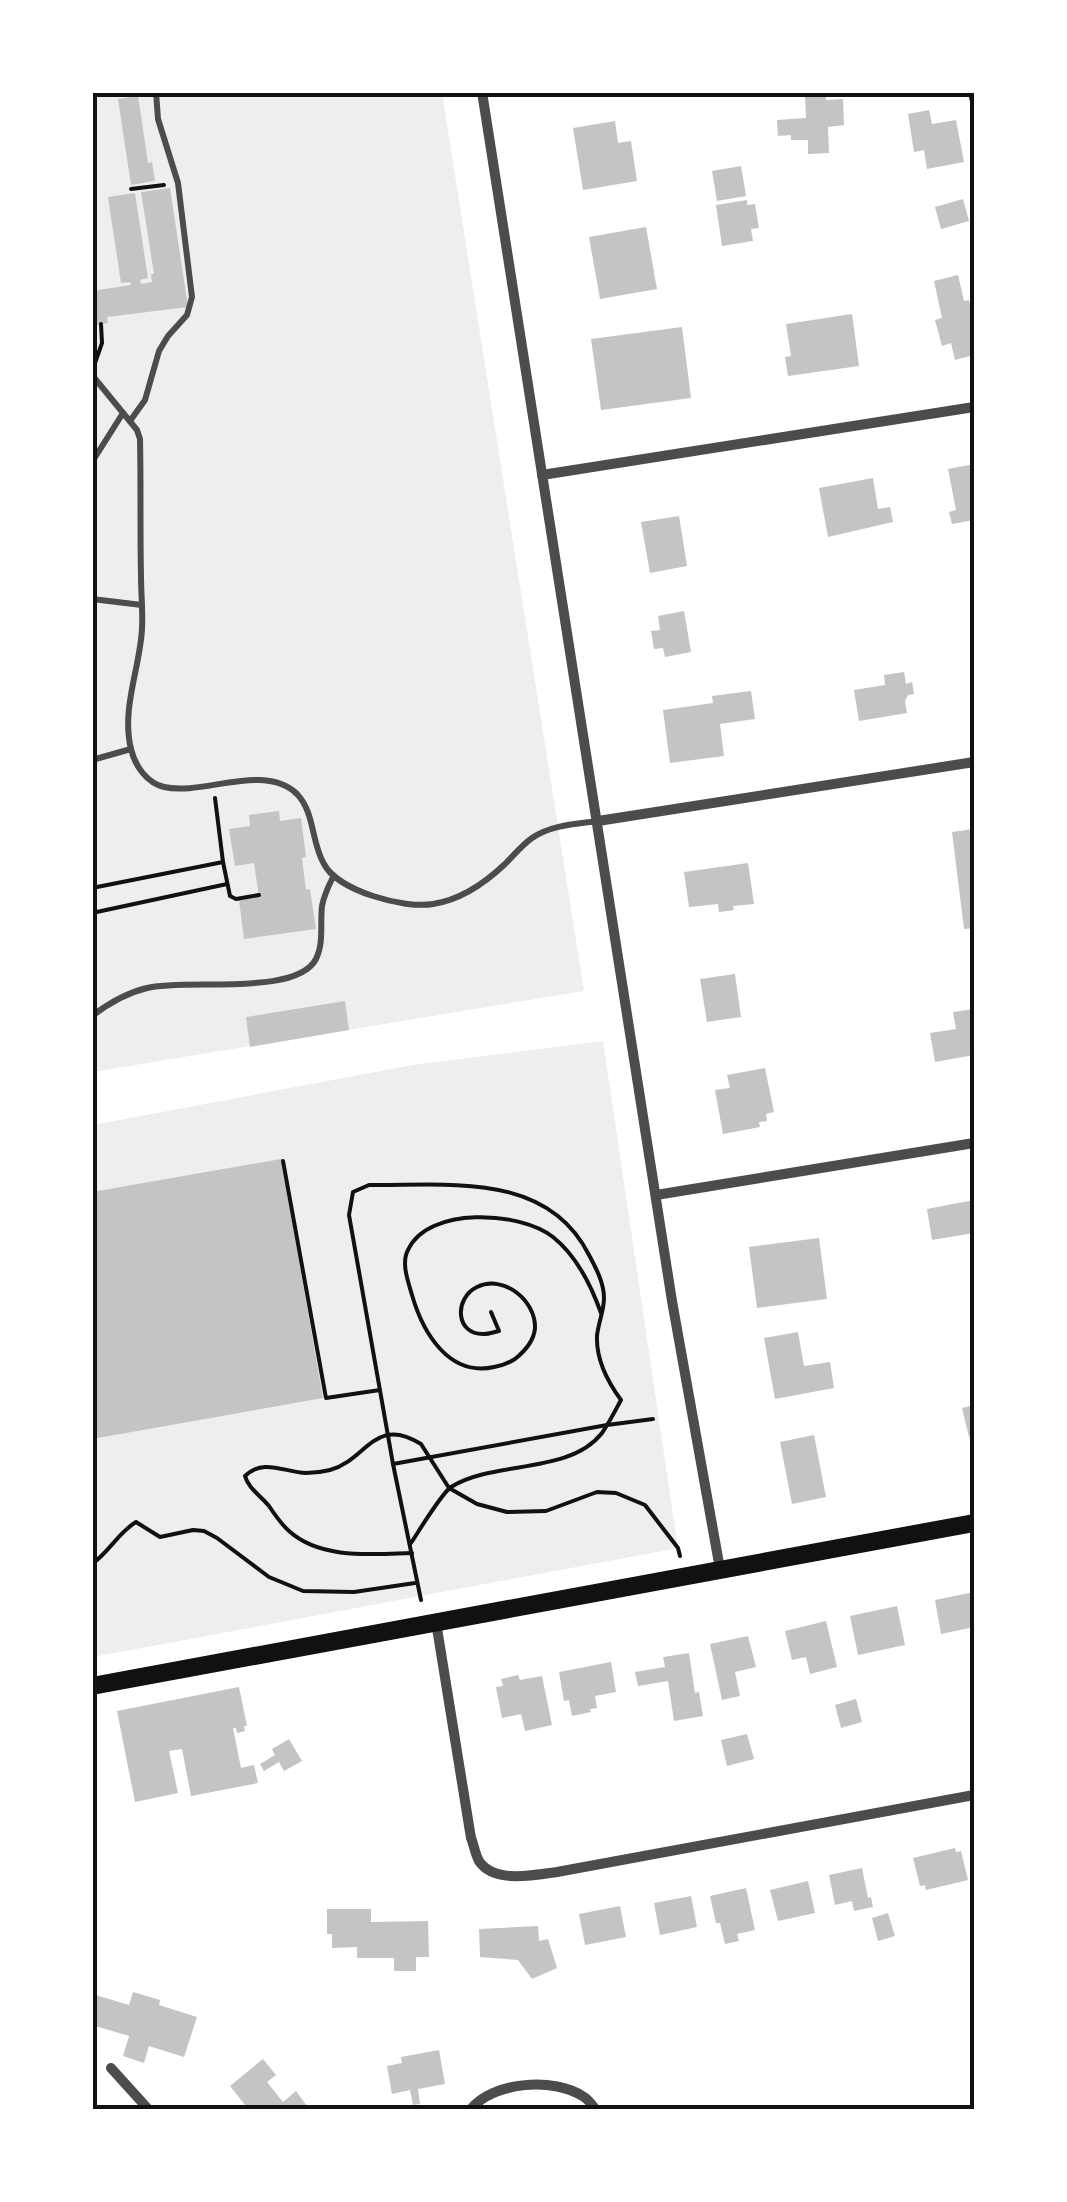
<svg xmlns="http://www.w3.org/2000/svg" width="1067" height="2202" viewBox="0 0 1067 2202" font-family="'Noto Sans',sans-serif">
<rect width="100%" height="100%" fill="#fff"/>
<g fill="#eee">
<path d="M147 92 442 93 584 991 93 1072V94Z"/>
<path d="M603 1041 678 1548 93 1657V1125L413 1065Z"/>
</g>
<g fill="#c4c4c4">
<path d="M826 95V100L843 99 844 125 828 127 829 153 808 154V140H791V135L778 136 777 120 806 118 805 97Z"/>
<path d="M138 96 148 163 152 162 155 181 131 185 118 99Z"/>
<path d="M929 110 932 124 956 120 964 162 927 169 924 150 914 152 908 114Z"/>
<path d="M615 121 618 143 631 141 637 181 583 190 573 128Z"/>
<path d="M741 166 746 196 717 201 712 171Z"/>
<path d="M170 188 188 307 107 317 108 323 96 325 94 319H92V291L131 285 130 282 121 283 108 197 135 193 148 278 140 280 141 284 152 282 151 274H154L141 192Z"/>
<path d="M963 199 969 221 941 229 935 207Z"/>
<path d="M747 200V205L755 204 759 228 751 229 753 241 722 246 716 205Z"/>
<path d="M646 227 657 289 600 299 589 237Z"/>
<path d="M958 275 964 301 969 300 974 325V355L955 360 951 343 942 346 935 320 942 318 934 281Z"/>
<path d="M852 314 859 366 788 376 785 357 791 356 786 324Z"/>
<path d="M682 327 691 398 601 410 591 339Z"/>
<path d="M974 464V520L952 524 949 512 956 510 948 469Z"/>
<path d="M873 478 878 509 890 507 893 522 828 537 819 488Z"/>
<path d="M679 516 687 566 650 573 641 522Z"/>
<path d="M684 611 691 652 665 657 663 648 654 649 651 631 660 630 658 616Z"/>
<path d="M904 672 906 684 912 682 914 694 908 695 905 701 907 713 859 721 854 690 885 685 884 675Z"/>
<path d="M751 691 755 719 720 724 724 756 670 763 663 710 713 703 712 696Z"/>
<path d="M279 811 280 821 301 818 306 857 302 858 306 890 310 889 316 929 244 939 239 900 259 897 254 863 235 866 229 829 250 826 249 815Z"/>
<path d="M974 829V928L964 929 952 832Z"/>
<path d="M748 863 754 904 733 906 734 910 719 912 718 904 689 907 684 872Z"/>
<path d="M735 974 741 1017 707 1022 700 979Z"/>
<path d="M345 1001 349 1030 250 1047 246 1017Z"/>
<path d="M974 1009V1055L935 1062 930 1033 956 1029 953 1012Z"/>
<path d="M765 1068 774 1112 766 1114 767 1121 759 1122 760 1127 723 1134 715 1090 730 1088 727 1075Z"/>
<path d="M281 1159 323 1398 92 1439V1192Z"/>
<path d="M974 1200V1233L932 1240 927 1209Z"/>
<path d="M819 1238 827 1299 757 1308 749 1247Z"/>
<path d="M798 1332 804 1366 830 1362 834 1388 775 1399 764 1338Z"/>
<path d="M974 1405V1436L969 1437 962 1408Z"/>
<path d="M814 1435 826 1497 792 1504 780 1442Z"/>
<path d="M974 1592V1627L941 1634 935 1600Z"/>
<path d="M897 1606 905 1645 858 1655 850 1616Z"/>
<path d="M826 1621 837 1667 810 1674 806 1657 792 1660 785 1631Z"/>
<path d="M748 1636 756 1667 735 1672 740 1696 722 1700 710 1644Z"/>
<path d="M689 1653 695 1693 699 1692 703 1716 674 1721 668 1681 638 1686 635 1672 665 1667 663 1657Z"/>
<path d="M611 1662 616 1692 595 1696 597 1708 590 1709 591 1712 572 1716 569 1700 564 1701 559 1672Z"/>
<path d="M518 1675 520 1680 542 1676 552 1725 525 1731 521 1714 502 1718 496 1687 503 1686 501 1679Z"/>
<path d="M239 1687 247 1726H244L245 1731 237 1733 236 1728H233L241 1768 254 1765 258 1783 191 1796 182 1749 169 1751 178 1793 135 1802 117 1711Z"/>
<path d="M856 1699 862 1722 841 1728 835 1705Z"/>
<path d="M747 1734 754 1759 727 1766 721 1740Z"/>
<path d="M289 1739 302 1761 284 1771 279 1762 264 1771 260 1764 275 1755 272 1749Z"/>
<path d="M955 1848 956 1852 961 1851 968 1880 926 1890 925 1885 920 1886 913 1858Z"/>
<path d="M862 1868 868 1898 871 1897 873 1907 854 1911 852 1901 835 1905 829 1875Z"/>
<path d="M808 1881 815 1913 778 1921 770 1890Z"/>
<path d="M746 1888 755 1930 737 1934 739 1941 725 1944 720 1923H716L710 1896Z"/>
<path d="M691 1896 697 1927 660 1935 654 1903Z"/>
<path d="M620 1906 626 1937 585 1945 579 1914Z"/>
<path d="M327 1909H371V1922L428 1921 429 1957H416V1971H394V1958H357V1947L332 1948V1934H327Z"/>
<path d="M888 1913 895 1936 878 1941 872 1918Z"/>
<path d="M538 1926 539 1941 548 1939 557 1968 532 1979 518 1960 480 1957 479 1929Z"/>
<path d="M133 1992 160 2000 159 2005 197 2017 184 2057 149 2046 144 2063 123 2056 129 2036 92 2025V1994L129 2005Z"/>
<path d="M439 2050 445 2084 418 2089 420 2104 413 2105 410 2090 392 2094 387 2066 402 2063 401 2057Z"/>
<path d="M263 2059 276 2075 267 2082 283 2102 296 2091 310 2110H249L230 2086Z"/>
</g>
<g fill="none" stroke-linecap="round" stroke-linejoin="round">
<g stroke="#111" stroke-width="4">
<path d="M131 189 164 185"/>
<path d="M95 363 102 343 101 324"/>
<path d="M215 798 223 862 230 896 236 899 259 895"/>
<path d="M92 888 223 862"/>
<path d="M92 913 227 884"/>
<path d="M283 1161 326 1398 380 1390"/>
<path d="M491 1312 499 1331C494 1332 489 1334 484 1334 455 1335 454 1298 477 1287 504 1274 536 1301 535 1328 534 1341 525 1351 515 1359 507 1364 502 1366 494 1367 449 1377 423 1333 412 1295 408 1281 401 1263 408 1250 428 1206 520 1211 553 1237 577 1256 591 1285 601 1313"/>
<path d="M393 1464 349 1215 353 1192 369 1185C448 1186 547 1171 589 1255 596 1268 604 1283 604 1298 604 1311 598 1324 597 1336 596 1360 607 1381 621 1400 615 1411 609 1423 602 1433 569 1475 494 1460 451 1487 441 1494 419 1531 411 1543"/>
<path d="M412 1553C373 1554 321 1560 289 1531 281 1524 275 1515 269 1506 261 1496 248 1488 245 1476 263 1458 284 1472 306 1473 314 1473 322 1472 330 1470 367 1460 374 1415 421 1444L449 1488 477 1504 507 1512 546 1511 597 1492 616 1493 645 1505 678 1548 680 1556"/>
<path d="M92 1564C109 1552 119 1532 136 1522L160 1537 193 1530 204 1531 217 1538 269 1577 303 1591 354 1592 415 1583"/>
<path d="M421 1600 393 1464 607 1425 653 1419"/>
</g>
<g stroke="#4c4c4c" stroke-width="6">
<path d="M92 375 137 430 140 439C141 485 140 530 141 576 141 593 143 611 142 629 140 668 121 709 131 749 135 766 147 783 164 787 203 796 264 762 297 794 315 813 311 842 324 864 338 891 404 909 433 904 460 900 486 882 505 864 514 855 522 845 532 838 551 825 576 824 598 821"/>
<path d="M130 421 145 400 159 351 168 336 187 315 192 297 178 183 158 119 156 92"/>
<path d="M92 462 123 413"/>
<path d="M92 599 142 605"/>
<path d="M92 760 131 749"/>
<path d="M92 1016C109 1003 126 993 147 988 186 978 296 997 316 959 324 943 320 923 322 906 324 895 328 887 333 877"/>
</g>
<g stroke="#4c4c4c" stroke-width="10">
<path d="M482 92 672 1301 720 1569"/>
<path d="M974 92V98"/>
<path d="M542 475 974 407"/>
<path d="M598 821 974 762"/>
<path d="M656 1195 974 1143"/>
<path d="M436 1622 471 1838C474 1845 475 1854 479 1861 494 1884 535 1875 557 1872L974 1795"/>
<path d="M111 2068 149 2110"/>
<path d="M470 2110C493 2081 555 2077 584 2097 589 2100 592 2105 596 2110"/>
</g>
<path stroke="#111" stroke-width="18" d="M92 1686 974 1523"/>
</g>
<rect width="1067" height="2202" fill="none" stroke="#ffffff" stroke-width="190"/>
<rect x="95" y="95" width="877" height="2012" fill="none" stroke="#111" stroke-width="4"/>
</svg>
